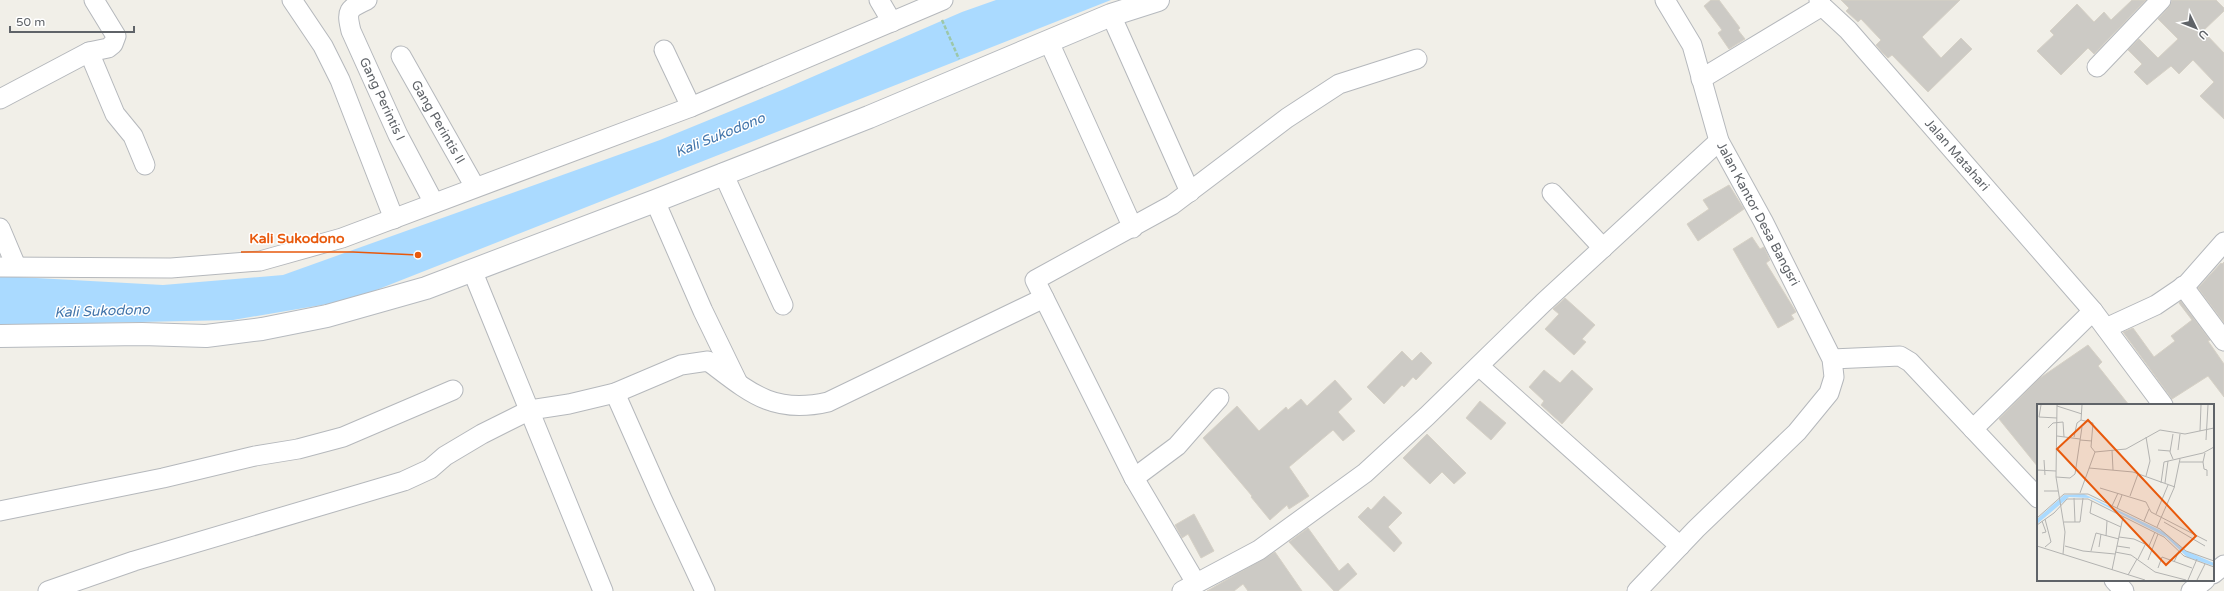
<svg xmlns="http://www.w3.org/2000/svg" width="2224" height="591" viewBox="0 0 2224 591" font-family="'Varela Round',sans-serif">
<rect width="100%" height="100%" fill="#f1efe8"/>
<path fill="#aadaff" d="M996 0H1111L351 300 233 320 0 325V276L163 285 283 275 660 140 782 90 962 12Z"/>
<g fill="#cccac5" stroke="#d6d1c6">
<path d="M1711 0H1719L1740 28 1738 30 1745 39 1729 49 1718 33 1722 30 1704 6Z"/>
<path d="M1841 0H1960L1922 37 1941 58 1961 38 1972 49 1928 92 1892 55 1888 58 1882 52 1876 45 1881 40 1861 19 1858 22 1846 11 1849 8Z"/>
<path d="M2132 0H2146L2094 54 2088 48 2061 75 2037 51 2054 35 2050 31 2077 4 2094 22 2104 12 2111 20Z"/>
<path d="M2172 0H2216L2224 8V11L2203 31 2224 53V119L2200 96 2214 82 2193 60 2179 74 2171 66 2147 85 2134 72 2142 64 2128 50 2139 39 2158 58 2178 39 2158 19 2169 7Z"/>
<path d="M1729 185 1744 209 1698 241 1687 224 1709 209 1703 200Z"/>
<path d="M1752 237 1760 249 1764 247 1770 260 1766 263 1796 312 1791 315 1794 319 1778 328 1733 249Z"/>
<path d="M2224 262V323L2198 288 2221 263 2222 264Z"/>
<path d="M1565 298 1595 325 1582 339 1586 342 1574 355 1545 329 1559 314 1553 309Z"/>
<path d="M2181 301 2210 340 2208 341 2224 364V397L2208 376 2172 399 2123 332 2133 328 2154 357 2175 341 2171 336 2192 320 2179 303Z"/>
<path d="M2088 345 2102 362 2098 366 2129 405H2038V467L1999 419 2040 378Z"/>
<path d="M1402 351 1412 361 1421 352 1432 363 1416 380 1413 377 1404 387 1402 385 1384 404 1367 387Z"/>
<path d="M1544 370 1560 383 1572 370 1593 389 1562 424 1541 405 1544 401 1529 387Z"/>
<path d="M1335 380 1352 399 1338 412 1355 431 1343 441 1333 430 1289 467 1309 496 1289 509 1287 505 1270 520 1251 497 1252 496 1203 438 1237 406 1259 431 1286 407 1288 410 1301 399 1307 406Z"/>
<path d="M1480 401 1506 423 1491 440 1466 418Z"/>
<path d="M1427 434 1466 473 1454 484 1442 472 1430 484 1403 458Z"/>
<path d="M1384 496 1402 513 1388 527 1402 543 1394 552 1358 517 1368 507 1371 510Z"/>
<path d="M1194 514 1214 551 1201 558 1188 534 1182 538 1175 525Z"/>
<path d="M1308 528 1339 571 1348 563 1357 574 1338 591H1334L1289 542Z"/>
<path d="M1275 552 1302 591H1248L1243 584 1234 591H1207Z"/>
</g>
<g fill="none" stroke-linecap="round" stroke-linejoin="round">
<defs>
<g id="street">
<path d="M292 0 323 46 340 80 394 219"/>
<path d="M367 0C348 9 346 10 351 31L398 135 434 203"/>
<path d="M879 0 892 22"/>
<path d="M1819 0 1822 6 1848 30 2093 311 2163 405"/>
<path d="M1111 15 1190 192"/>
<path d="M1049 42 1133 228"/>
<path d="M664 50 691 107"/>
<path d="M89 52 115 114 133 136 145 165"/>
<path d="M401 56 475 187"/>
<path d="M2097 67 2161 0"/>
<path d="M1701 79 1822 6"/>
<path d="M0 99 89 52 108 48 113 44 116 36 94 0"/>
<path d="M723 173 783 305"/>
<path d="M1552 193 1603 248"/>
<path d="M655 201 703 311 737 381"/>
<path d="M0 228 16 266"/>
<path d="M0 267 171 268 260 261 342 238 691 107 943 0"/>
<path d="M472 270 603 591"/>
<path d="M2183 286 2224 341"/>
<path d="M2106 328 2156 305 2187 284 2224 242"/>
<path d="M1832 359 1900 356 1910 362 2038 498"/>
<path d="M1479 366 1680 546"/>
<path d="M615 393 662 499 705 591"/>
<path d="M1973 429 2093 311"/>
<path d="M1134 478 1177 446 1219 398"/>
<path d="M0 511 163 478 255 456 298 449 343 437 453 390"/>
<path d="M2213 574 2224 565"/>
<path d="M2114 580 2124 591"/>
<path d="M1196 583 1134 478 1035 280 1172 205 1287 118 1339 84 1417 59"/>
<path d="M48 591 134 561 404 481 430 469 445 456 482 434 530 410 569 404 615 393 681 365 708 361C749 392 773 415 828 402L1044 298"/>
<path d="M1182 591 1259 550 1365 473 1427 416 1543 303 1719 141"/>
<path d="M1637 591 1696 529 1797 432 1829 393 1834 377 1832 359 1763 221 1719 141 1692 45 1665 0"/>
<path d="M2191 591 2205 580"/>
</g>
<path id="secondary" d="M0 336 142 334 206 336 262 329 327 316 426 288 655 201 869 117 1111 15 1158 0"/>
</defs>
<use href="#street" stroke="#b5b8bc" stroke-width="21"/>
<use href="#secondary" stroke="#b6babf" stroke-width="24"/>
<path stroke="#9cc7a9" stroke-width="2.5" stroke-dasharray="4 2" stroke-linecap="butt" d="M942 20 959 59"/>
<use href="#street" stroke="#fff" stroke-width="19"/>
<use href="#secondary" stroke="#fff" stroke-width="22"/>
</g>
<g text-anchor="middle" dominant-baseline="central" stroke-width="3" stroke-linejoin="round" paint-order="stroke">
<g font-size="13" fill="#5f6368" stroke="#fff">
<text transform="translate(382 99) rotate(65)">Gang Perintis I</text>
<text transform="translate(438 122) rotate(60)">Gang Perintis II</text>
<text transform="translate(1957 155) rotate(49)">Jalan Matahari</text>
<text transform="translate(1758 214) rotate(62)">Jalan Kantor Desa Bangsri</text>
</g>
<g font-size="14" font-style="italic" fill="#4174aa" stroke="#fff">
<text transform="translate(720 135) rotate(-22)">Kali Sukodono</text>
<text transform="translate(102 311) rotate(-2)">Kali Sukodono</text>
</g>
</g>
<g transform="translate(2037 404)">
<rect width="177" height="177" fill="#f1efe8"/>
<path d="M47 90 127 128 147 146 177 159V162L150 153 129 133 53 94 32 93 0 120V115L27 91Z" fill="#aadaff"/>
<path fill="none" stroke="#b3b3b1" stroke-width="1" d="M4 1 2 13 20 14M20 1 19 73 28 128 26 150M45 1 44 16 56 19 54 43 58 48M20 2 45 10M11 24 16 19 26 18 27 33M163 27 164 1M20 32 43 35M37 33 40 19 44 16M43 36 55 37M169 36 171 1M75 46 76 66M121 46 133 47M141 46 143 30M58 48 89 45 123 26 148 30 177 24M136 55 133 48 136 30M7 56 8 71M143 58H166L168 49M166 58 167 65 170 66V72M52 64 96 68 138 83M0 66 19 67M109 72 113 57 109 33M19 73 33 74 38 70 45 23M124 79 127 58 166 49 177 43M128 79 131 57M63 84 109 98 114 108 170 137M7 87H21M43 89 58 48M93 92 101 70M37 94 38 118M55 97 53 109 84 123M75 102 81 89M80 104 85 91M119 110 131 81M0 114 27 90H51L123 125 149 147 177 157M107 117 112 105M27 118H43L46 94M127 118 168 142M0 121 17 109 30 95H51L127 133 147 152 177 163M120 123 137 84 143 55M5 129 9 128 5 117M69 132 70 117M82 133 97 135 112 142 118 128M0 142 108 176M28 142 46 147 78 150M80 142 93 144M8 143 14 138 8 115M62 143 64 130M54 147 59 129 82 135M78 148 94 151 118 168 149 176M101 155 108 141M111 156 121 130M137 158 142 147M121 164 125 153 155 164M75 166 86 113M91 171 100 155M151 176 160 155M160 176 168 160"/>
<path fill="#e8590c" fill-opacity="0.15" stroke="#e8590c" stroke-width="2" d="M51 16 159 132 129 161 20 45Z"/>
<rect width="177" height="177" fill="none" stroke="#5f6368" stroke-width="2"/>
</g>
<path fill="none" stroke="#e8590c" stroke-width="1.5" d="M418 255L353 252H241"/>
<circle fill="#e8590c" stroke="#fff" stroke-width="1.5" cx="418" cy="255" r="4"/>
<g font-size="14" text-anchor="middle" font-weight="bold" fill="#e8590c" stroke="#fff" stroke-width="3" stroke-linejoin="round" paint-order="stroke">
<text x="297" y="243">Kali Sukodono</text>
</g>
<g transform="translate(2196 28) rotate(133)" stroke="#ffffff" stroke-width="3" paint-order="stroke">
<path d="M0-3L7 15L0 10L-7 15Z" fill="#5f6368"/>
<text y="-6" font-size="11" font-weight="bold" text-anchor="middle" fill="#5f6368">U</text>
</g>
<path d="M10 26v6h124v-6" fill="none" stroke="#5f6368" stroke-width="2"/>
<text x="16" y="26" font-size="12" fill="#5f6368" stroke="#ffffff" stroke-width="3" paint-order="stroke">50 m</text>
</svg>
